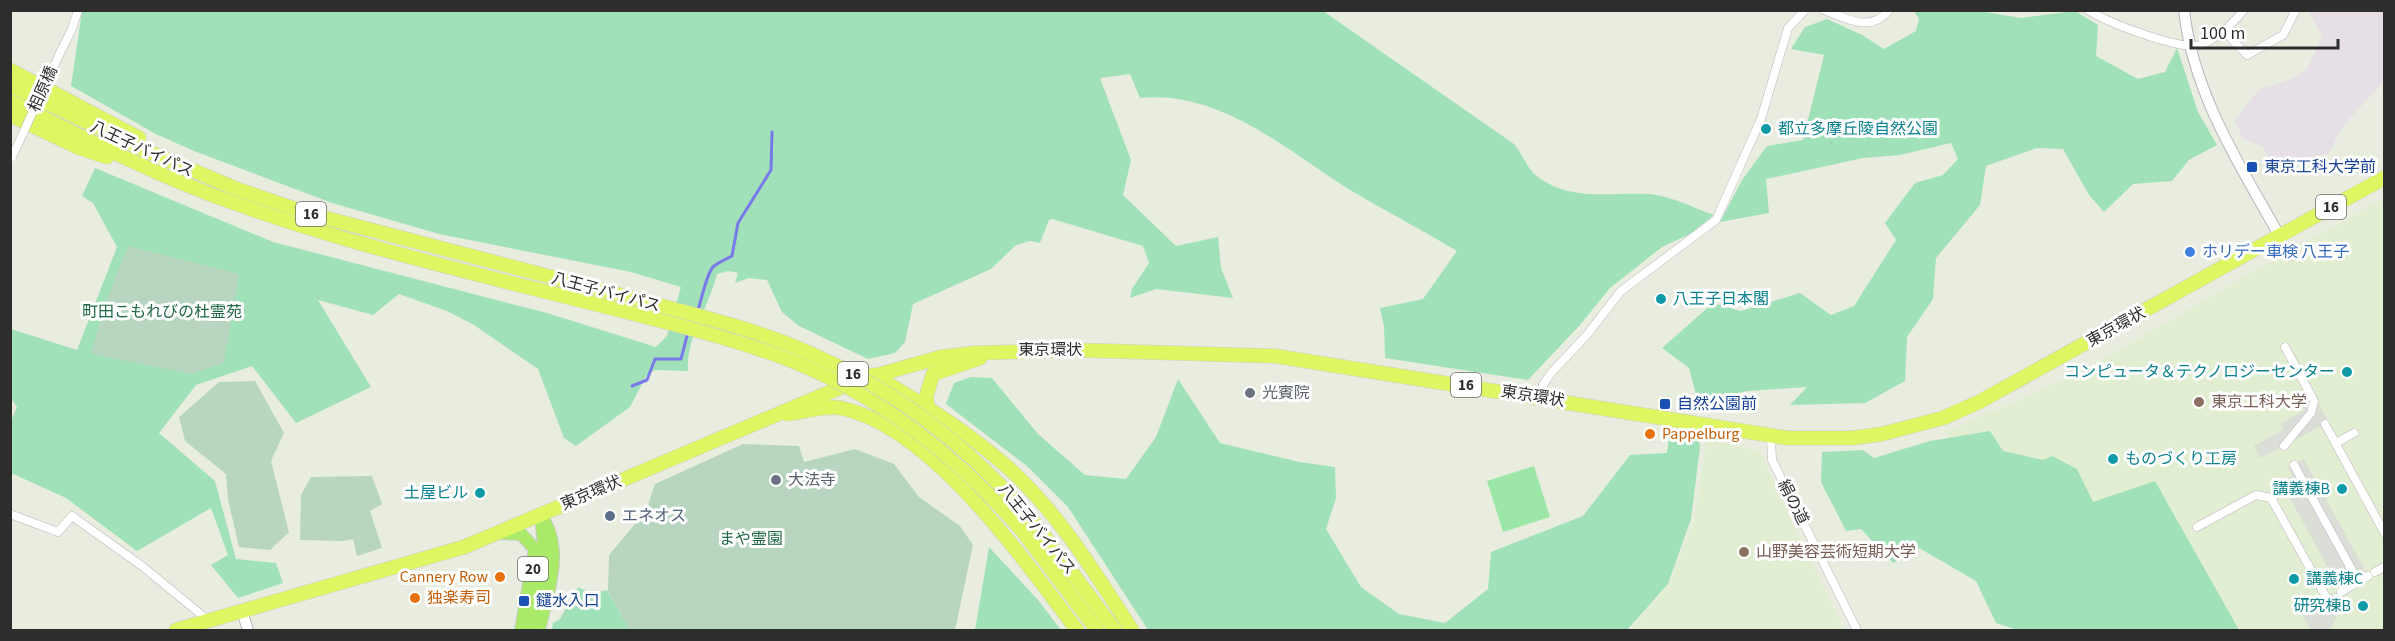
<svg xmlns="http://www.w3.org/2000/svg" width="2395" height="641" viewBox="0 0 2395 641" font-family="'Source Sans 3','Noto Sans JP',sans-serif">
<rect width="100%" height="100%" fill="#e9ede0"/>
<path fill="#e6e0e6" d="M2308 11H2384V81L2344 125 2328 154 2272 167 2263 147 2243 139 2235 120 2259 89 2291 79 2308 68 2322 36Z"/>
<g fill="#e2eed1">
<path d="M2384 199V630H2091L1997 533 1946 432 2082 372 2297 246Z"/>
<path d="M1707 439 1757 450 1764 457 1765 464 1844 630H1629L1669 585 1694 520Z"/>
</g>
<g fill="#a0e1b9">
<path d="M82 11H1323L1514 144C1522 153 1528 170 1538 177 1572 202 1610 192 1648 194 1669 195 1694 208 1714 215L1690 234 1662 247 1610 288 1580 325 1528 380 1385 358 1384 327 1380 308 1423 299 1457 251C1420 229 1382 209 1345 187 1283 147 1218 90 1140 98L1130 74 1100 78 1131 160 1123 195 1176 246 1218 237 1221 268 1233 298 1156 289 1130 298 1132 289 1149 263 1143 246 1052 219 1049 220 1040 243 1030 241 1016 245 991 269 913 304 905 342 895 353 868 359 799 326 782 312 767 280 749 278 735 283 738 273 728 271 717 274C709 307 686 337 688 371L655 370 646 376 630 407 576 446 564 438 538 369 474 325 447 311 399 294 373 315 318 300 371 387 296 423 252 366 196 385 159 433 215 481 236 559 276 563 283 583 238 598 211 565 228 555 211 508 137 551 66 498 11 473 10 423 17 407 11 398V329L77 350 117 247 93 203 82 196 95 168 273 242 547 313 656 347 667 336 681 287 631 272 439 234 332 203 194 151 156 134 71 86Z"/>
<path d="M1914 11H1986L1985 12 2021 18 2075 11 2098 25 2096 56 2138 79 2165 72 2177 48 2198 112 2217 145 2189 160 2172 181 2133 184 2104 212 2089 195 2063 149 2037 148 1986 166 1980 205 1936 258 1933 299 1907 337 1905 381 1865 403 1790 405 1807 387 1747 391 1698 402 1689 368 1662 348 1713 303 1741 311 1800 293 1831 315 1854 306 1896 240 1885 223 1915 183 1943 175 1958 159 1951 143 1900 155 1863 158 1766 179 1769 213 1720 222 1742 180 1767 146 1803 140 1824 55 1791 49 1805 27 1827 19 1862 35 1884 49 1916 31 1919 19Z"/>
<path d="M971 377 992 378 1038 434 1085 475 1126 479 1156 437 1178 379 1220 443 1299 462 1335 467 1336 498 1326 529 1361 587 1399 614 1445 623 1488 589 1491 552 1583 516 1630 455 1667 453 1670 431 1699 437 1700 447 1691 519 1668 584 1627 630H1148L1068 507 1028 467 946 404 954 383Z"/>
<path d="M1990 431 2003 451 2043 460 2052 456 2077 469 2093 502 2155 481 2239 630H2018L1996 623 1976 581 1919 548 1893 563 1861 529 1846 531 1821 482 1822 452 1863 450 1874 458 1930 441Z"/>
<path d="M989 547 1038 600 1061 630H975Z"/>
<path d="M578 587 592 594 607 590 630 630H552L553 623 560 619Z"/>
</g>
<g fill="#b8d6bf">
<path d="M128 246 239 274 224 363 191 374 91 354 103 309Z"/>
<path d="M255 381 284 433 271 461 289 532 270 550 239 547 228 499 226 474 185 441 179 417 219 382Z"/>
<path d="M743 444 799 446 804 462 855 449 894 464 919 497 960 526 973 545 955 630H630L608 591 609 555 646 511 655 484Z"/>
<path d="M372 476 382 504 370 511 382 548 357 556 353 539 343 541 300 540 301 495 311 477Z"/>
</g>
<path fill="#9ce7a8" d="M1534 466 1550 517 1503 532 1487 481Z"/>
<g fill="#dbded7">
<path d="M2316 400 2329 422 2260 458 2254 446 2283 430 2280 424 2305 410 2304 406Z"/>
<path d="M2304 459 2370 579 2344 597 2281 482 2292 476 2288 468Z"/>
<path d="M2332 592 2340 602 2333 612 2338 615 2330 630H2311L2303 617 2325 605Z"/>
</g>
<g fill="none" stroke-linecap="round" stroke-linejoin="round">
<g stroke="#7979e9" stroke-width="3">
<path d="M697 313C701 302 707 271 714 266 719 262 726 259 732 256L738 223 771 170 772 132"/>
<path d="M632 386 647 380 655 359H681L688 332"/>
</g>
<defs>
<g id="street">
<path d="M1824 10C1847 19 1871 33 1889 10"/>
<path d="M2088 10C2106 22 2181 51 2200 45 2219 38 2231 25 2244 10"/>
<path d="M2225 32 2247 55 2283 35 2296 10"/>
<path d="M60 53 72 29 78 10"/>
<path d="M2279 235 2290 257"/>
<path d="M1539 397 1543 385 1551 373 1586 336 1621 291 1716 220 1761 119 1788 28 1805 10"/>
<path d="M2325 424 2384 532"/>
<path d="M1771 437 1772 460 1857 630"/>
<path d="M2336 443 2354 433"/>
<path d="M2284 446 2311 413 2314 401 2285 347"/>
<path d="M2294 465 2358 581"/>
<path d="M2285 489 2302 480"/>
<path d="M2271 498 2331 606 2336 598"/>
<path d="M10 514 58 532 72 516 142 566 209 621"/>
<path d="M2197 527 2256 495 2271 498 2277 494"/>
<path d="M2375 572 2384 567"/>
<path d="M2341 592 2368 576"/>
</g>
<g id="secondary">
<path d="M2184 10C2193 93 2239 164 2279 235"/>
<path d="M242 611 248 630"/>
</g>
<g id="primary">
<path d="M500 533 521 534 535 549 521 630"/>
<path d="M530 630 545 554 541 517"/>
<path d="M539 630C547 593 566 549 540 515"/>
</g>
<g id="highway">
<path d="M10 70 139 138"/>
<path d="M10 85 142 149 237 189 310 214 628 297"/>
<path d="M10 101C84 138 157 176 234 203 359 248 490 277 619 310"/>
<path d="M10 115 77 147 107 157"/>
<path d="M873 375C919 401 965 430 1005 465 1056 509 1096 574 1132 630"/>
<path d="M928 408 926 397 933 374 980 358"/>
<path d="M787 414C805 412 823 405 841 408 932 427 1024 560 1077 630"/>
<path d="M1036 525 1115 630"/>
<path d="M1024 533 1097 630"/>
<path d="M176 630 464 547 856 381 941 357 975 353 1075 350 1275 356 1787 438H1853L1882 434 1943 418 1979 402 2384 178"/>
</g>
</defs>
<use href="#street" stroke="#bab3bf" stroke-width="9"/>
<use href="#secondary" stroke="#bab3bf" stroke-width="12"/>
<use href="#primary" stroke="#cdcdcd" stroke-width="14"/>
<use href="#highway" stroke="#cdcdcd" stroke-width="15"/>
<use href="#street" stroke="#fff" stroke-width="8"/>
<use href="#secondary" stroke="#fff" stroke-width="10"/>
<use href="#primary" stroke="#a9ea68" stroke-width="12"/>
<use href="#highway" stroke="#def662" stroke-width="14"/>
<defs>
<path id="street-bridge" d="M12 157 60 53"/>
<g id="highway-bridge">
<path d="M628 297C690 314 755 328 814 355 901 393 976 453 1036 525"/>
<path d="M619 310C674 324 729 338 782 357 877 393 959 457 1024 533"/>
</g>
</defs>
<use href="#street-bridge" stroke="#bab3bf" stroke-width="9" stroke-linecap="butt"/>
<use href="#highway-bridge" stroke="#cdcdcd" stroke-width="15" stroke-linecap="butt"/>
<use href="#street-bridge" stroke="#fff" stroke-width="8"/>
<use href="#highway-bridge" stroke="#def662" stroke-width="14"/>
</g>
<g fill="#0f9aa8" stroke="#fff" stroke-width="2">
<circle cx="1766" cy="129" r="6"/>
<circle cx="1661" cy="299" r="6"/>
<circle cx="2347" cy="372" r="6"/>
<circle cx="2113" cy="459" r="6"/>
<circle cx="2342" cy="489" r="6"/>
<circle cx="480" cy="493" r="6"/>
<circle cx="2294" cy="579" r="6"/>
<circle cx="2363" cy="606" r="6"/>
</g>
<g fill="#1a4fb4" stroke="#fff" stroke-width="2">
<rect x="2246" y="161" width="12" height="12" rx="3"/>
<rect x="1659" y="398" width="12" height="12" rx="3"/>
<rect x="518" y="595" width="12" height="12" rx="3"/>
</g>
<circle fill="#3f7fe0" stroke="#fff" stroke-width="2" cx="2190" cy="252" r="6"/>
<g fill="#6b7280" stroke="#fff" stroke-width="2">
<circle cx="1250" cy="393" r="6"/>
<circle cx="776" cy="480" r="6"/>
</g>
<g fill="#8d6e63" stroke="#fff" stroke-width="2">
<circle cx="2199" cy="402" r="6"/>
<circle cx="1744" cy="552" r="6"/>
</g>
<g fill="#e8710a" stroke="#fff" stroke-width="2">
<circle cx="1650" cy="434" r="6"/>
<circle cx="500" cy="577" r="6"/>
<circle cx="415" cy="598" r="6"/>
</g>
<circle fill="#5c6f8a" stroke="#fff" stroke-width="2" cx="610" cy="516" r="6"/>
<g text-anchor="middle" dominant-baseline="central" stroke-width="6" stroke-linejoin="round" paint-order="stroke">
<g fill="#fff" stroke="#6c6c6c" stroke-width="1.5">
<rect x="2316" y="195" width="30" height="24" rx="4.5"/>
<rect x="296" y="202" width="30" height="24" rx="4.5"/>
<rect x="838" y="362" width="30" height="24" rx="4.5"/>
<rect x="1451" y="373" width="30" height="24" rx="4.5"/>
<rect x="518" y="557" width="30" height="24" rx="4.5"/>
</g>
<g font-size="15" font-weight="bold" fill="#2d2d2d">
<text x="2331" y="207">16</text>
<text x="311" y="214">16</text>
<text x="853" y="374">16</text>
<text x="1466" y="385">16</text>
<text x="533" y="569">20</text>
</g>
<g font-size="16" fill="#2d2d2d" stroke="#fff">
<text transform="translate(43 89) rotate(-66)">相原橋</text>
<text transform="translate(142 149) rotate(25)">八王子バイパス</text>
<text transform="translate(606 292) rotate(15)">八王子バイパス</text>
<text transform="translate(2116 327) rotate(-29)">東京環状</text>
<text x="1050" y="350">東京環状</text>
<text transform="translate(1533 396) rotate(9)">東京環状</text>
<text transform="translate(591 493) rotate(-23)">東京環状</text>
<text transform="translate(1793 502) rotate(63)">絹の道</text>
<text transform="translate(1037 529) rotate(51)">八王子バイパス</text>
</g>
<g font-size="16" fill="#0d838f" stroke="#fff" text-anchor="start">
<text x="1778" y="129">都立多摩丘陵自然公園</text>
<text x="1673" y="299">八王子日本閣</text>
<text x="2335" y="372" text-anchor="end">コンピュータ＆テクノロジーセンター</text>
<text x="2125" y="459">ものづくり工房</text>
<text x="2330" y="489" text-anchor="end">講義棟B</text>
<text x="468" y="493" text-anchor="end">土屋ビル</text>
<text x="2306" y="579">講義棟C</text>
<text x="2351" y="606" text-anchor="end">研究棟B</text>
</g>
<g font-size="16" fill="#164399" stroke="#fff" text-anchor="start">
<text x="2264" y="167">東京工科大学前</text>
<text x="1677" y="404">自然公園前</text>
<text x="536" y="601">鑓水入口</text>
</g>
<g font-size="16" fill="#366cbe" stroke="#fff" text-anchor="start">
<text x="2202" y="252">ホリデー車検 八王子</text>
</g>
<g font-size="16" fill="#1f6745" stroke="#fff">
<text x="162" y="312">町田こもれびの杜霊苑</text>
<text x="751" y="539">まや霊園</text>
</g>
<g font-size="16" fill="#5b616d" stroke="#fff" text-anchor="start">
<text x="1262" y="393">光賓院</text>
<text x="788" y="480">大法寺</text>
</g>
<g font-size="16" fill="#785e54" stroke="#fff" text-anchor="start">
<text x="2211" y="402">東京工科大学</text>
<text x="1756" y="552">山野美容芸術短期大学</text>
</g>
<g font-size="16" fill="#c56008" stroke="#fff" text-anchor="start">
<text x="1662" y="434">Pappelburg</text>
<text x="488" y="577" text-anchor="end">Cannery Row</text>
<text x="427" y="598">独楽寿司</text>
</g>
<g font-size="16" fill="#4e5e75" stroke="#fff" text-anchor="start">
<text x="622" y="516">エネオス</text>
</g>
</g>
<rect width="2395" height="641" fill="none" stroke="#2d2d2d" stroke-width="24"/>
<path d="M2191 39v9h147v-9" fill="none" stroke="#2d2d2d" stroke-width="3"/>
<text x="2200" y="39" font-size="18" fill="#2d2d2d" stroke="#ffffff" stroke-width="4.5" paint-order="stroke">100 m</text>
</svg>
